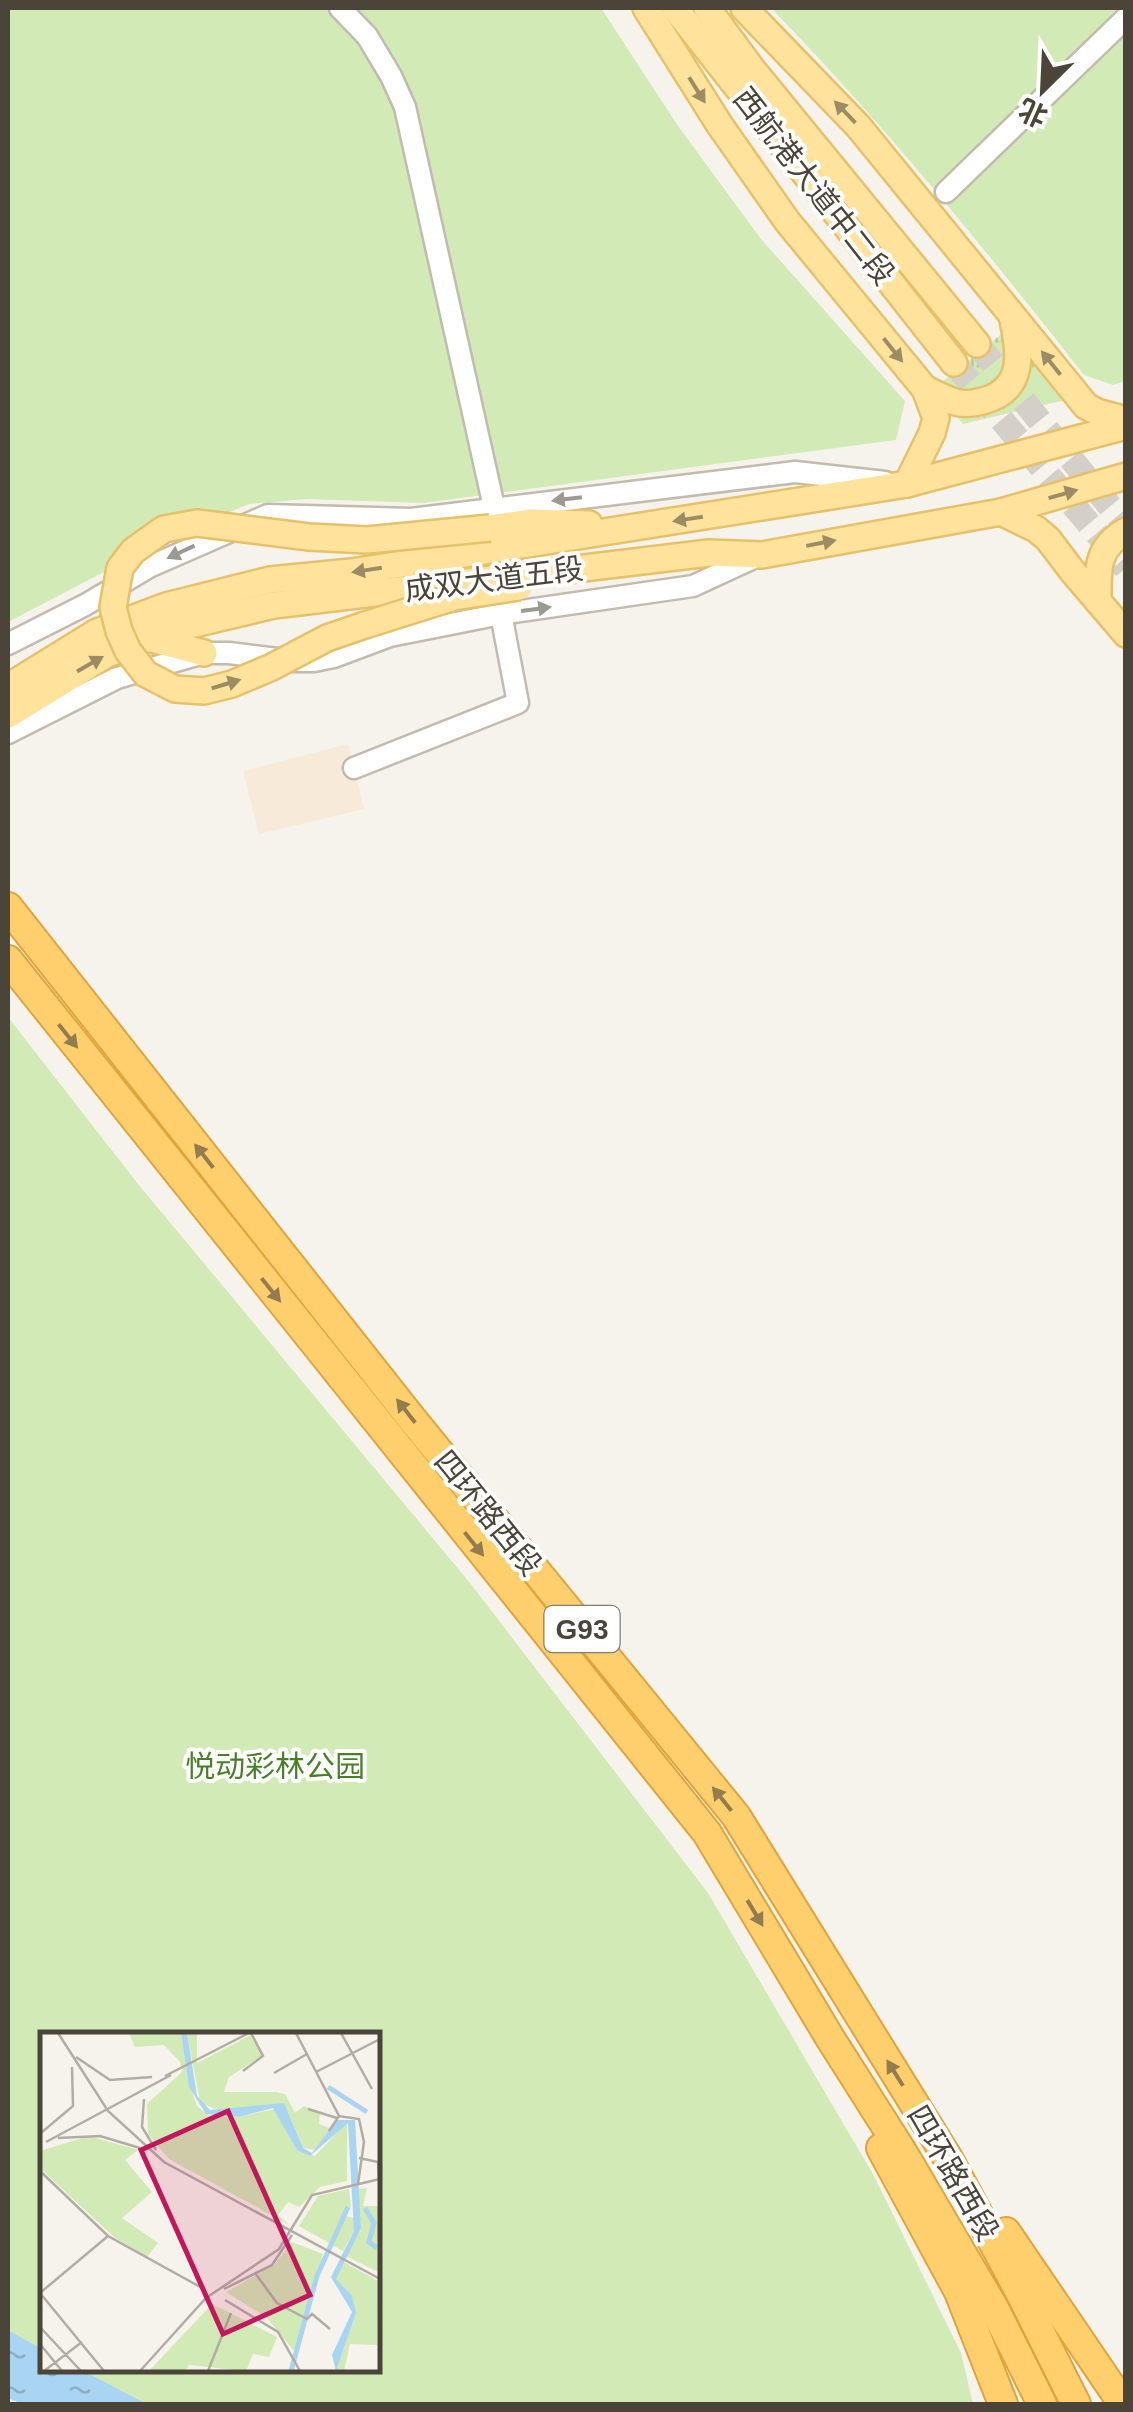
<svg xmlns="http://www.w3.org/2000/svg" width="1133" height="2412" viewBox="0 0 1133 2412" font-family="Arial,'Noto Sans SC',sans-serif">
<defs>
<pattern id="grass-tufts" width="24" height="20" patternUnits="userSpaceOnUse" patternTransform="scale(2.5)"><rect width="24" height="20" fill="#d2eab5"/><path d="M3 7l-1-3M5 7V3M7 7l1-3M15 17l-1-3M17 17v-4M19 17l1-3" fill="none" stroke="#b6ca9c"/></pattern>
<pattern id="water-ripples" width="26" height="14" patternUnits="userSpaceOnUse" patternTransform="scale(2.5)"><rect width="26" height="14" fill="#a9d4f2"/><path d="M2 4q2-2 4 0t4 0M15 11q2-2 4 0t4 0" fill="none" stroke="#8caec5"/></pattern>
</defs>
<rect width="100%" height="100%" fill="#f6f3ec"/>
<path fill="#f7ead8" d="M348 744 364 809 259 834 243 771Z"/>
<g fill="url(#grass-tufts)">
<path d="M1009 328 1008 376 969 398 937 386Z"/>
<path d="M1025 337 1074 398 963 424 950 408 982 407Z"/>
</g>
<g fill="#d2eab5">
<path d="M8 8H601L678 126 761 239 905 401 896 440 423 503 307 499 249 504 177 534 8 622Z"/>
<path d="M771 8H1125V381L1113 385 1084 375C985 249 883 123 771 8Z"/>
<path d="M8 1017 138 1184 470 1583 708 1893 874 2176 961 2353 973 2404H147L82 2370H378V2034H42V2349L8 2330Z"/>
</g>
<path fill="url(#water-ripples)" d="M8 2330 42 2349V2370H82L147 2404H22L8 2398Z"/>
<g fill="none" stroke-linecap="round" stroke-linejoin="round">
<g stroke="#d4d0c8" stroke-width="25" stroke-dasharray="25 12" stroke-linecap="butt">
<path d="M977 344 1126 526"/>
<path d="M954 363 1126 568"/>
</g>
<defs>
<g id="minor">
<path d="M340 8 367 36 391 76 405 107 494 507"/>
<path d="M946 192 1126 18"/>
<path d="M8 644 85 605 151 566 268 515 411 519 795 472 885 482"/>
<path d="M8 733 117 678 204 653H229L294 661H314L334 657 390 636 501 614 693 586 758 556"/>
<path d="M354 768 518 703 501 614"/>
</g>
<g id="major">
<path d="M646 8 719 124 787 221 925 389 936 418 932 433 907 484"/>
<path d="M675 8 954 363"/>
<path d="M707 8 752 69 977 344"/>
<path d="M744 8 858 126 1086 406 1097 412 1126 420"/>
<path d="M925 389C935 393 945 399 955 402 965 405 976 403 986 400 1025 388 1020 352 1013 320"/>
<path d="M1001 512 1036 529 1048 539 1073 572 1126 634"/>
<path d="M490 528 530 522 589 524"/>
<path d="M1098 601C1098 569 1096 548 1126 531"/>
<path d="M148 638 204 653"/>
<path d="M8 687 97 632 166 606 270 580 351 572 907 484 1126 426"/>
<path d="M8 715 107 654 173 629 274 605 709 553 762 555 1001 512 1126 476"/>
</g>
<g id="highway">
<path d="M8 907 412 1419 736 1816 949 2160 1021 2294 1076 2404"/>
<path d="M8 960 707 1833 830 2038 903 2153 994 2308 1042 2404"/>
<path d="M881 2148 959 2292 1003 2404"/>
<path d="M1006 2232 1123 2404"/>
</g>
</defs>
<use href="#minor" stroke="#c2bbae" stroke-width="25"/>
<use href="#major" stroke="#e6c16a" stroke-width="30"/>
<use href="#highway" stroke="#e0a43c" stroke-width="32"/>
<use href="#minor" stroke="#fff" stroke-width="20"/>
<use href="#major" stroke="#ffe39c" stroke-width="25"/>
<use href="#highway" stroke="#ffcf6e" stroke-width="28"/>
<defs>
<path id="major-bridge" d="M490 528 367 540 309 537 197 523 164 529 133 551 120 568 113 607 119 631 128 651 146 674 175 689 204 691 232 684 272 667 327 638 365 625 454 597 519 587"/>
</defs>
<use href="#major-bridge" stroke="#e6c16a" stroke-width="30" stroke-linecap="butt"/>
<use href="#major-bridge" stroke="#ffe39c" stroke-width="25"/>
</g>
<defs><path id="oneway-solid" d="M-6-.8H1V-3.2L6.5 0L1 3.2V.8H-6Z" transform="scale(2.5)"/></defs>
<g fill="#9c8c66">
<use href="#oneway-solid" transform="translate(697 90) rotate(58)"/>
<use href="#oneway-solid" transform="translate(845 112) rotate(-134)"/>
<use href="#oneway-solid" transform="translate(893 350) rotate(51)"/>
<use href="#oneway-solid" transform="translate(1051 363) rotate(-129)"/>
<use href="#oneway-solid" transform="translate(1063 494) rotate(-16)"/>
<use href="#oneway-solid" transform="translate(688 519) rotate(171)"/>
<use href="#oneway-solid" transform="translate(821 543) rotate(-11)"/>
<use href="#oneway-solid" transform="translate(367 570) rotate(171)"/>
<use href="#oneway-solid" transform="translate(90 664) rotate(-30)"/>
<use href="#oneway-solid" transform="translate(226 684) rotate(-17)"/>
</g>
<g fill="#9c9892">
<use href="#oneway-solid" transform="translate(567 499) rotate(173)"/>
<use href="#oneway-solid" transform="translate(181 552) rotate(155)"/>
<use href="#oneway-solid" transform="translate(536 609) rotate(-8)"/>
</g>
<g fill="#937c4e">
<use href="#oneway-solid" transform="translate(68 1036) rotate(51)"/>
<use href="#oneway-solid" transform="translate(204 1156) rotate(-128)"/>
<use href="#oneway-solid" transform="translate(271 1290) rotate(51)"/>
<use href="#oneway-solid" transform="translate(406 1411) rotate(-128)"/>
<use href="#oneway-solid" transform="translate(474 1544) rotate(51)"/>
<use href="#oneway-solid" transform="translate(722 1799) rotate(-129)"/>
<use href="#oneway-solid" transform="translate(755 1913) rotate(59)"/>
<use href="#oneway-solid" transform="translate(895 2073) rotate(-122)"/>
</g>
<g text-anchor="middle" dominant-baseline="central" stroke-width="8" stroke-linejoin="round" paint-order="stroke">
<rect fill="#fff" stroke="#817c74" stroke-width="2.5" x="544.5" y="1606" width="75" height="46" rx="8"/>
<g font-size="28" font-weight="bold" fill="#4b4439">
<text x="582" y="1629">G93</text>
</g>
<g font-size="30" fill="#4b4439" stroke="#fff">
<text transform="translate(814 186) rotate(52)">西航港大道中二段</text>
<text transform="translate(494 579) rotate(-7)">成双大道五段</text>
<text transform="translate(488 1513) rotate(51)">四环路西段</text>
<text transform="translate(953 2173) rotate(60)">四环路西段</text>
</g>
<g font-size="30" fill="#4a7f2a" stroke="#fff">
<text x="275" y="1766">悦动彩林公园</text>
</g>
</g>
<g transform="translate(40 2032)">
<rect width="340" height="340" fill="#f6f3ec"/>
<path d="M89 1H141L148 48 157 74 168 83 192 86 235 77 257 118 275 124 307 90V149L280 155 259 175 248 170 238 183 249 193 129 127 108 102 107 72 142 40 140 30 124 13 95 15ZM147 1H157V31L211 3 222 24 189 45 184 60H236L245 62 255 81 264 74 280 80 279 92 292 97 276 118 263 116 244 71 182 80 160 70ZM49 104 98 118 85 128 112 160 82 186 118 211 107 225 74 205 0 136V119ZM327 156 323 174H340V241L306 224 321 196 316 157ZM309 157 311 175 305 184 314 186V199L303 219 259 194 278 164ZM252 210 283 222 255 320 226 285 186 260 234 233ZM302 229 338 249 337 313 310 312 304 339H296L316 281 296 247ZM172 272 237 305 229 325 213 322 206 339 149 333 146 339H109Z" fill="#d2eab5"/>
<path d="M141 1H147L157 64 170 78 244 71 263 116 272 121 297 88H315L321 196 296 247 312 264 316 281 296 339 292 323 312 280 291 245 314 199 308 91 270 124 257 118 233 76 198 85 166 82 149 55Z" fill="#a9d4f2"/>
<path fill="none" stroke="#a9d4f2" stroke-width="5" d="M288 55 327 80M325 176 334 191 329 210 337 216M251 339 277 244 308 175"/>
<path fill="none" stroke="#b2ada4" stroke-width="2.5" d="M18 1 68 79 124 130 340 247M256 1 299 84M301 1 332 57M36 25 70 48 112 45M203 39 223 24 211 1M276 40 340 7M234 41 267 22M125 44 209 1M104 67 102 95 116 118M268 77 297 86M289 99 299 84 319 87 324 110 318 152M1 101 33 74 32 35M18 106 60 104 100 116M6 110 131 43M319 126 338 130 339 147M0 139 68 204 164 257M215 241 237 271 267 287 272 282 290 297M340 252V303M184 257 232 233 252 203M185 268 238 300 260 339M0 295 41 339M0 312 22 339M4 339 42 310M64 339 0 261 68 204M100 339 166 266 239 217 272 163 340 147M168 339 191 281"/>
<path fill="#c2185b" fill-opacity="0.15" stroke="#c2185b" stroke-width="5" d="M188 79 270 263 183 302 101 118Z"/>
<rect width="340" height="340" fill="none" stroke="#4b4439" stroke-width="5"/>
</g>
<rect width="1133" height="2412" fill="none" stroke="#4b4439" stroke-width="20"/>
<g transform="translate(1043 90) rotate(204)" stroke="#ffffff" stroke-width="8" paint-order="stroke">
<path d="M0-8L18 38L0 25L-18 38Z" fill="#4b4439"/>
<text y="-15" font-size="28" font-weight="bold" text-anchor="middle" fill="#4b4439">北</text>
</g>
</svg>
